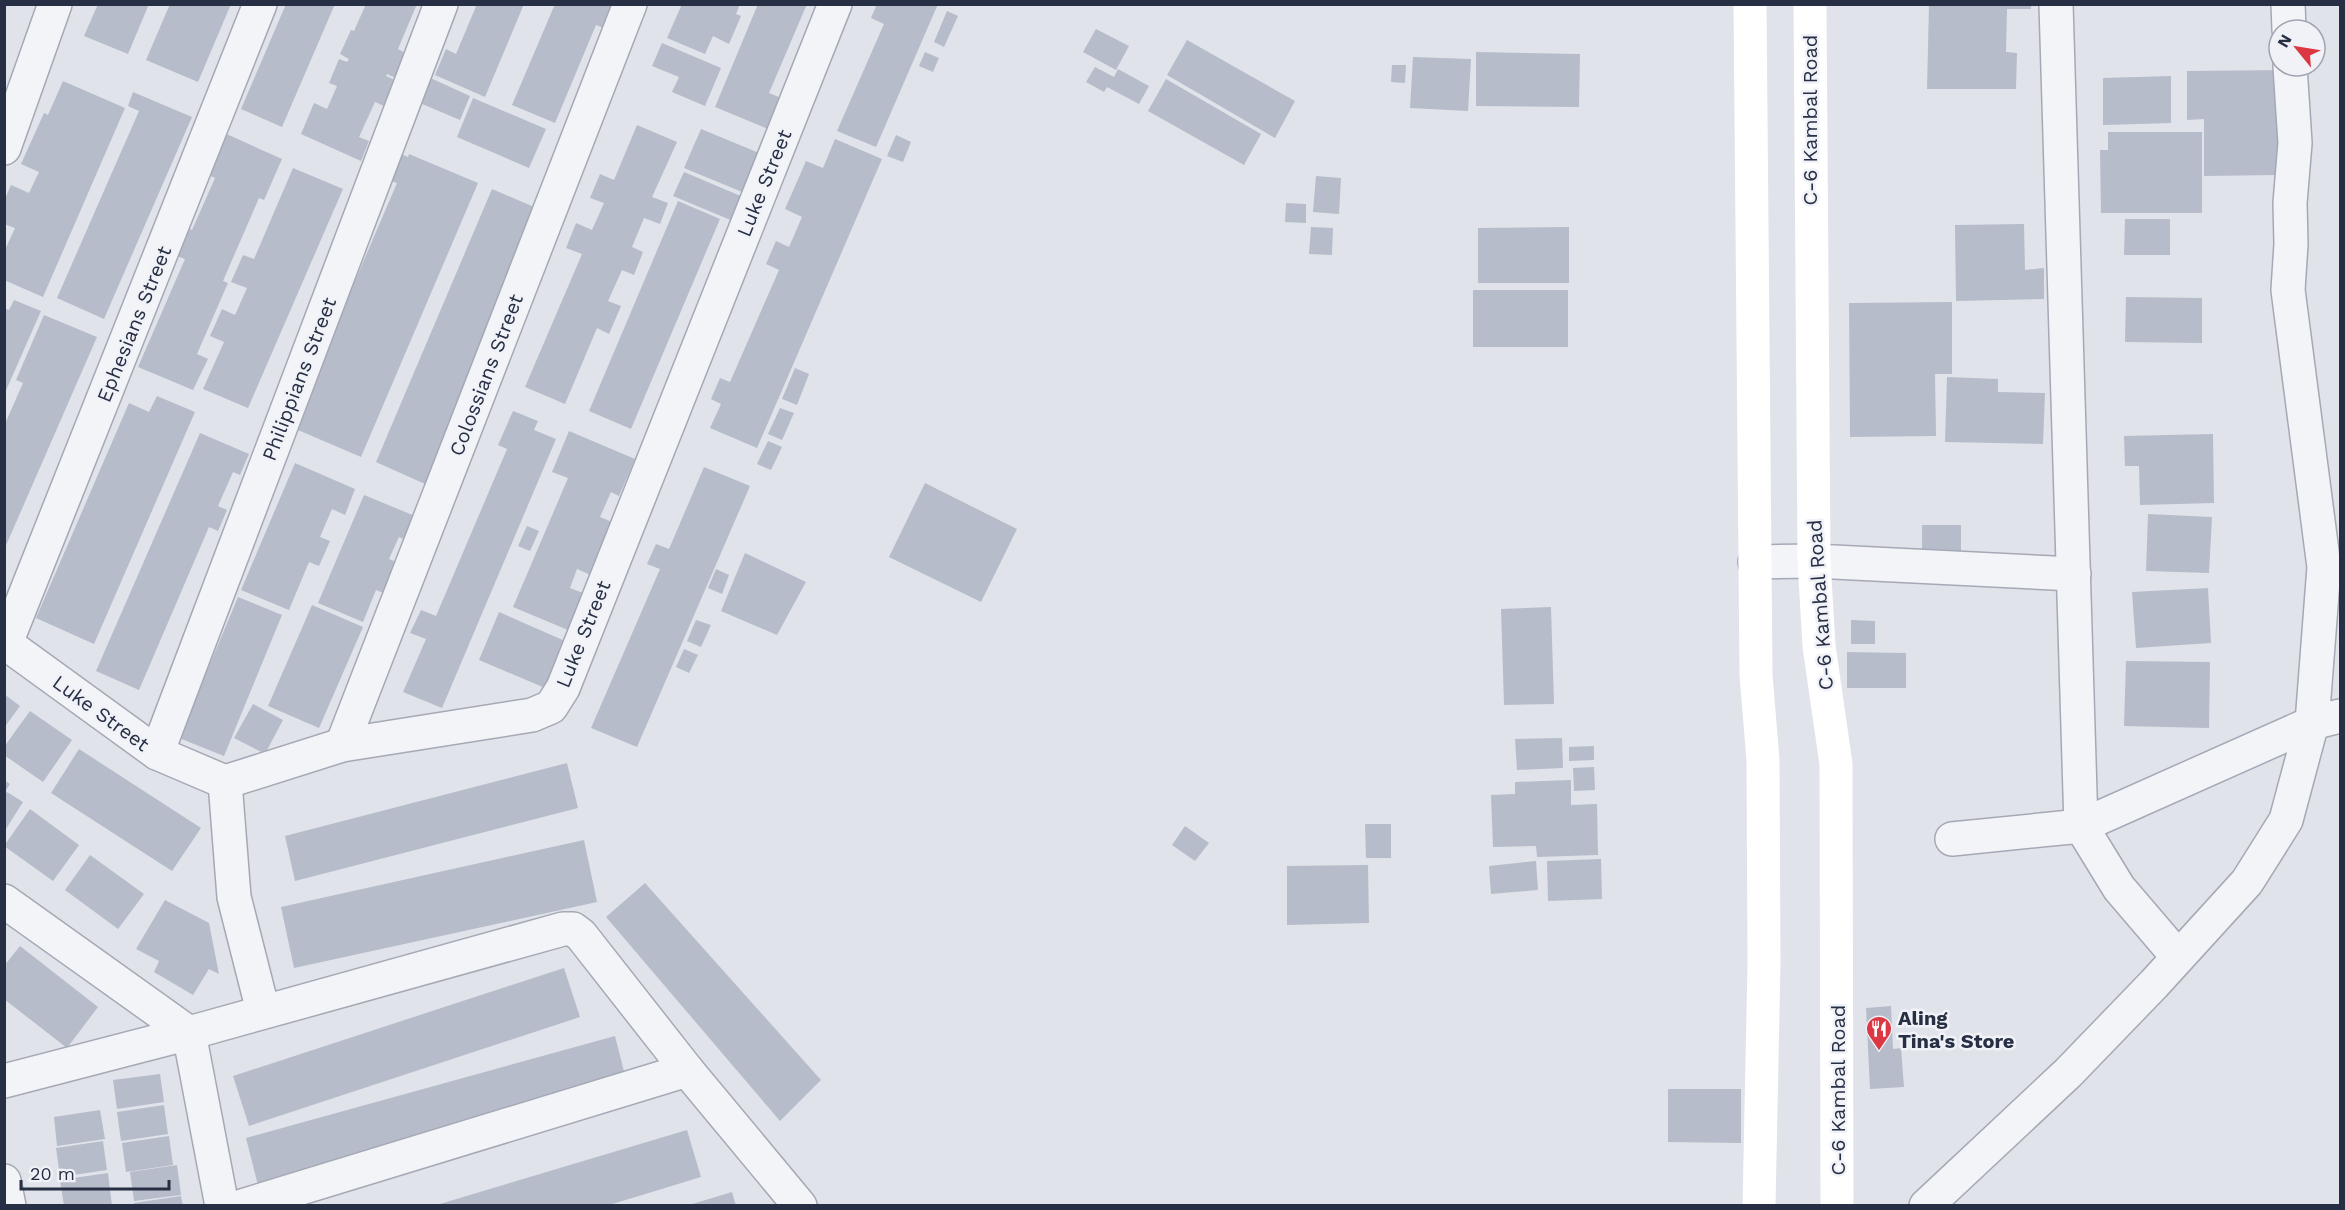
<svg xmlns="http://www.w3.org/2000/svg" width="2345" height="1210" viewBox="0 0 2345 1210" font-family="'Work Sans',sans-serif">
<rect width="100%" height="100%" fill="#e0e3ea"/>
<g fill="#b6bcc9">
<path d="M98 4H149L128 54 84 36Z"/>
<path d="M170 4H231L198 82 146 60Z"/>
<path d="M286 4H335L282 127 241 109Z"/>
<path d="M366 4H417L398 49 409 55 398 79 387 74 386 76 397 81 386 107 375 102 359 137 369 141 361 161 301 134 314 103 327 109 337 86 329 83 339 59 347 62 349 59 340 54 351 30 354 31Z"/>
<path d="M477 4H524L485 97 435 75 446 49 456 54Z"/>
<path d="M555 4H616L606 29 596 25 555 123 512 105Z"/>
<path d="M682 4H740L736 14 741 16 729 44 713 36 705 54 667 38Z"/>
<path d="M758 4H807L769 93 781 98 768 129 715 107Z"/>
<path d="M877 4H938L876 147 837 131 884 24 871 18Z"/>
<path d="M1929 4H2031V9H2007L2006 52 2017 53 2016 89H1927Z"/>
<path d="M947 11 958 16 944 47 934 42Z"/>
<path d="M1096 29 1129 46 1116 70 1083 52Z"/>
<path d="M1187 40 1295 101 1275 138 1167 75Z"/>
<path d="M662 43 721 68 705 106 672 92 679 77 652 66Z"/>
<path d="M925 52 939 58 933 72 919 66Z"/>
<path d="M1476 52 1580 54 1579 107 1476 106Z"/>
<path d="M1413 57 1471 59 1468 111 1410 108Z"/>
<path d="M1392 65H1406L1405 83 1391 82Z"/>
<path d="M1095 67 1114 77 1118 69 1149 86 1139 104 1107 87 1104 92 1086 82Z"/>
<path d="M2287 70 2288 130H2277L2278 175 2204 176V119L2187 120V71Z"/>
<path d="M426 76 470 96 460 120 415 101Z"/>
<path d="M2171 76V123L2103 125V78Z"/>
<path d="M1166 79 1261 134 1244 165 1148 111Z"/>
<path d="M63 81 125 108 43 297 4 280V252L15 228 4 224V201L11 185 29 193 39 172 21 164 44 113 48 115Z"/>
<path d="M133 92 192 117 104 319 57 298 139 111 128 106Z"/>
<path d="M473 98 546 129 529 168 457 137Z"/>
<path d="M637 125 677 142 652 197 668 203 660 224 644 218 632 247 643 252 634 275 622 270 608 301 621 306 609 334 597 328 565 404 525 387 582 254 566 248 576 223 592 230 604 203 590 198 600 174 614 180Z"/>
<path d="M701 129 764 155 747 194 684 168Z"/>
<path d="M222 132 282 159 264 200 259 198 223 281 228 283 197 354 208 359 193 390 138 367 185 259 174 255 186 227 192 230 215 178 204 173Z"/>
<path d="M2108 132H2202V213H2101L2100 150H2108Z"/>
<path d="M896 135 911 142 903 162 887 156Z"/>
<path d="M835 139 882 159 757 448 710 428 721 404 711 399 720 378 730 382 779 270 766 264 776 241 789 247 802 217 785 209 806 161 823 168Z"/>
<path d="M399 153 408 157 409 154 478 183 361 457 291 427 307 402 319 372 311 369 333 317 339 319 344 285 352 288 397 183 388 180Z"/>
<path d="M293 168 343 189 248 408 203 389 224 342 210 336 222 309 235 315 247 288 231 282 243 255 254 259Z"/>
<path d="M684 172 743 197 733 221 673 196Z"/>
<path d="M1316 176 1341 178 1339 214 1313 212Z"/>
<path d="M492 189 541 210 425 484 376 462Z"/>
<path d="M678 201 720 219 631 429 589 411Z"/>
<path d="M1286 203 1306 204V223L1285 222Z"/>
<path d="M2125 219H2170V255H2124Z"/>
<path d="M2024 224 2025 270 2044 268V299L1956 301 1955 225Z"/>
<path d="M1311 227 1333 228 1332 255 1309 254Z"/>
<path d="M1569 227V283H1478V228Z"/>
<rect x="1473" y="290" width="95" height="57"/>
<path d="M2126 297 2202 298V343L2125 342Z"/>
<path d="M14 300 41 311 4 395V308L9 310Z"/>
<path d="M1952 302V374H1935L1936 436 1850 437 1849 303Z"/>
<path d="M44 315 97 337 4 550V426L23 383 16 380Z"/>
<path d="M795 368 809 374 797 405 782 399Z"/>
<path d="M1947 377 1998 379V392L2045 393 2043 444 1945 442Z"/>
<path d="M157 396 195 412 94 644 36 618 129 403 149 412Z"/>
<path d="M780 408 794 413 782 440 768 434Z"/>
<path d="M513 411 538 421 534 430 556 439 442 708 403 692 426 639 410 633 421 610 436 616 507 449 498 445Z"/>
<path d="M569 431 635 459 619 496 611 492 600 517 617 524 595 577 577 569 570 588 583 593 568 630 513 607 568 478 552 472Z"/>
<path d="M200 433 249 454 240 475 233 472 218 506 227 510 218 531 209 527 139 690 96 671Z"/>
<path d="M2213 434 2214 503 2140 505 2139 466H2125L2124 436Z"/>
<path d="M768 441 782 447 771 470 757 464Z"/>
<path d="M295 463 355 489 345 515 332 509 320 537 330 541 319 566 309 562 289 610 241 590Z"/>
<path d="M704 467 750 486 637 747 591 728 660 569 647 564 656 544 669 549Z"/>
<path d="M925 483 1017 529 981 602 889 557Z"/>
<path d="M364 495 415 516 405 540 399 537 389 559 399 563 386 594 376 590 363 622 318 603Z"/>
<path d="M2148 514 2212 517 2209 573 2146 571Z"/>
<rect x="1922" y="525" width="39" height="39"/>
<path d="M527 526 539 531 530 551 518 546Z"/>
<path d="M745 553 806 582 777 635 721 611Z"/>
<path d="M716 569 729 575 722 594 708 588Z"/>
<path d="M2208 588 2211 643 2136 648 2132 592Z"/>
<path d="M238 597 282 615 224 756 179 738Z"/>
<path d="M312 605 363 627 319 728 268 706Z"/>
<path d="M1551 607 1554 704 1504 705 1501 609Z"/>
<path d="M499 612 565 641 545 688 479 660Z"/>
<path d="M696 620 711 625 701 647 687 641Z"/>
<path d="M1851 620 1875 621V644H1851Z"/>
<path d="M684 649 698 655 689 673 676 667Z"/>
<path d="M1847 652 1906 653V688H1847Z"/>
<path d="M2126 661 2210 662 2209 728 2124 726Z"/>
<path d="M4 694 20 706 4 728Z"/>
<path d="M253 704 283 720 265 754 234 738Z"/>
<path d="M30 711 72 740 43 782 4 755V747Z"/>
<path d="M1562 738 1563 768 1517 770 1515 739Z"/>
<path d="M1594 746V760L1569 761V747Z"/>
<path d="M79 749 201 828 172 871 51 793Z"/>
<path d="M567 763 578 808 295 881 285 836Z"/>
<path d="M1594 767 1595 790 1574 791 1573 768Z"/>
<path d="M4 780 10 784 4 793Z"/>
<path d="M1571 780V805L1597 804 1598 855 1537 857 1536 846 1493 847 1491 795 1515 794V782Z"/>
<path d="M7 792 23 802 4 832V795Z"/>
<path d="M30 809 79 845 53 881 4 846Z"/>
<path d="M1365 824H1391V858H1366Z"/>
<path d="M1185 826 1209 843 1195 861 1172 845Z"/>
<path d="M584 840 597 902 294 968 281 907Z"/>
<path d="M90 855 144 894 118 929 65 890Z"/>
<path d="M1601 859 1602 899 1548 901 1547 861Z"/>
<path d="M1536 861 1538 890 1491 894 1489 866Z"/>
<path d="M1368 865 1369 923 1287 925V866Z"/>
<path d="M645 883 821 1080 780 1121 606 917Z"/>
<path d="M165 900 209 923 219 974 209 969 193 995 154 972 159 961 136 949Z"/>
<path d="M20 946 98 1007 67 1048 4 999V966Z"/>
<path d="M564 968 580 1017 249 1126 233 1076Z"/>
<path d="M1891 1006 1893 1049 1901 1048 1904 1087 1870 1089 1866 1008Z"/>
<path d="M615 1036 628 1087 259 1189 246 1138Z"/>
<path d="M160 1074 164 1102 117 1109 113 1080Z"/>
<path d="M1668 1089H1741V1143L1668 1142Z"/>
<path d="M164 1105 168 1134 121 1141 117 1112Z"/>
<path d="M100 1110 105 1139 57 1146 54 1117Z"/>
<path d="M687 1130 701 1177 606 1206H433Z"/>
<path d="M169 1136 173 1165 126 1172 122 1143Z"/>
<path d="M103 1141 107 1170 60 1177 56 1148Z"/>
<path d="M177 1165 181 1195 134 1201 130 1172Z"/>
<path d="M108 1173 112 1206H64L60 1180Z"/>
<path d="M732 1192 736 1206H689V1205Z"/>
<path d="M181 1196 183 1206H134V1203Z"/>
</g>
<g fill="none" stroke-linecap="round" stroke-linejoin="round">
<defs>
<g id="street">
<path d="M2056 4 2081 826 2312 723 2340 716"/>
<path d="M2288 4 2289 30"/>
<path d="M4 148 55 4"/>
<path d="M1755 562 1814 561 2074 574"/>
<path d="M4 642 157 753 225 782 342 745 532 715 551 707 563 688 835 4"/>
<path d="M6 643 260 4"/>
<path d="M342 745 630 4"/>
<path d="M157 753 441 4"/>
<path d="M225 782 234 897 263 1011"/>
<path d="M1952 839 2081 826 2119 888 2178 957"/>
<path d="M4 901 189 1033 563 929H573L581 935 687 1070 800 1206"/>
<path d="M4 1081 189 1033 222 1206"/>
<path d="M4 1181 9 1206"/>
<path d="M242 1206 687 1070"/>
<path d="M1926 1206 2068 1073 2154 984 2247 882 2286 820 2312 723 2324 567 2288 290 2291 244 2290 203 2295 143 2290 66"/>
</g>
</defs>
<use href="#street" stroke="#a5a9b5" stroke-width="36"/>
<use href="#street" stroke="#f3f4f8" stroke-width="33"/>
<g stroke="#fff" stroke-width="33">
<path d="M1750 4 1756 675 1763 760 1764 963 1759 1206"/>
<path d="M1810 4 1814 561 1819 646 1836 764 1837 1206"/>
</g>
</g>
<defs>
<symbol id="restaurant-pin" viewBox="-11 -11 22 30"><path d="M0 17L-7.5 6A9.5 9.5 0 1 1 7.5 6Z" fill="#dc3844" stroke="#f0f2f8"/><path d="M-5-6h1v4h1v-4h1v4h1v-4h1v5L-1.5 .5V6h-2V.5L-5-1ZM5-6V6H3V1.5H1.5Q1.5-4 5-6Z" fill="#fff"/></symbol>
</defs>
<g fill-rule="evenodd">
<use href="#restaurant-pin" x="1864" y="1014" width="30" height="40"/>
</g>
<g text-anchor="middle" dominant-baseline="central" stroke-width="5" stroke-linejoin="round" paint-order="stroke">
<g font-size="20" fill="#272f44" stroke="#f0f2f8">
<text transform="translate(1810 120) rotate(-90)">C-6 Kambal Road</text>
<text transform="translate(764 183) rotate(-68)">Luke Street</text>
<text transform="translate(134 324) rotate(-68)">Ephesians Street</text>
<text transform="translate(486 375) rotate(-69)">Colossians Street</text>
<text transform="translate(299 379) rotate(-69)">Philippians Street</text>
<text transform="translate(1820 605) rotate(-94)">C-6 Kambal Road</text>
<text transform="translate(583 634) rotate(-68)">Luke Street</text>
<text transform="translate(101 713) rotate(36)">Luke Street</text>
<text transform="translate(1838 1090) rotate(-90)">C-6 Kambal Road</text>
</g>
<g font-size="20" font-weight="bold" fill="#272f44" stroke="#f0f2f8" text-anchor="start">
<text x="1898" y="1018">Aling<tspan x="1898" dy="23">Tina's Store</tspan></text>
</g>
</g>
<rect width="2345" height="1210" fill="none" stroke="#272f44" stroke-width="12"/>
<g transform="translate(2297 48) rotate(300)"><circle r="28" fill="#f0f2f8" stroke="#a0a4b0" stroke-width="1.5"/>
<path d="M0-4.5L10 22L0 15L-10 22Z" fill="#dc3844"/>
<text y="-9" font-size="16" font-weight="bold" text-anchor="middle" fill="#272f44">N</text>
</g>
<path d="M21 1180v9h148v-9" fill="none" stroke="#272f44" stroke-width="3"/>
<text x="30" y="1180" font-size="18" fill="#272f44" stroke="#f0f2f8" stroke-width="4.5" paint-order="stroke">20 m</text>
</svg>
